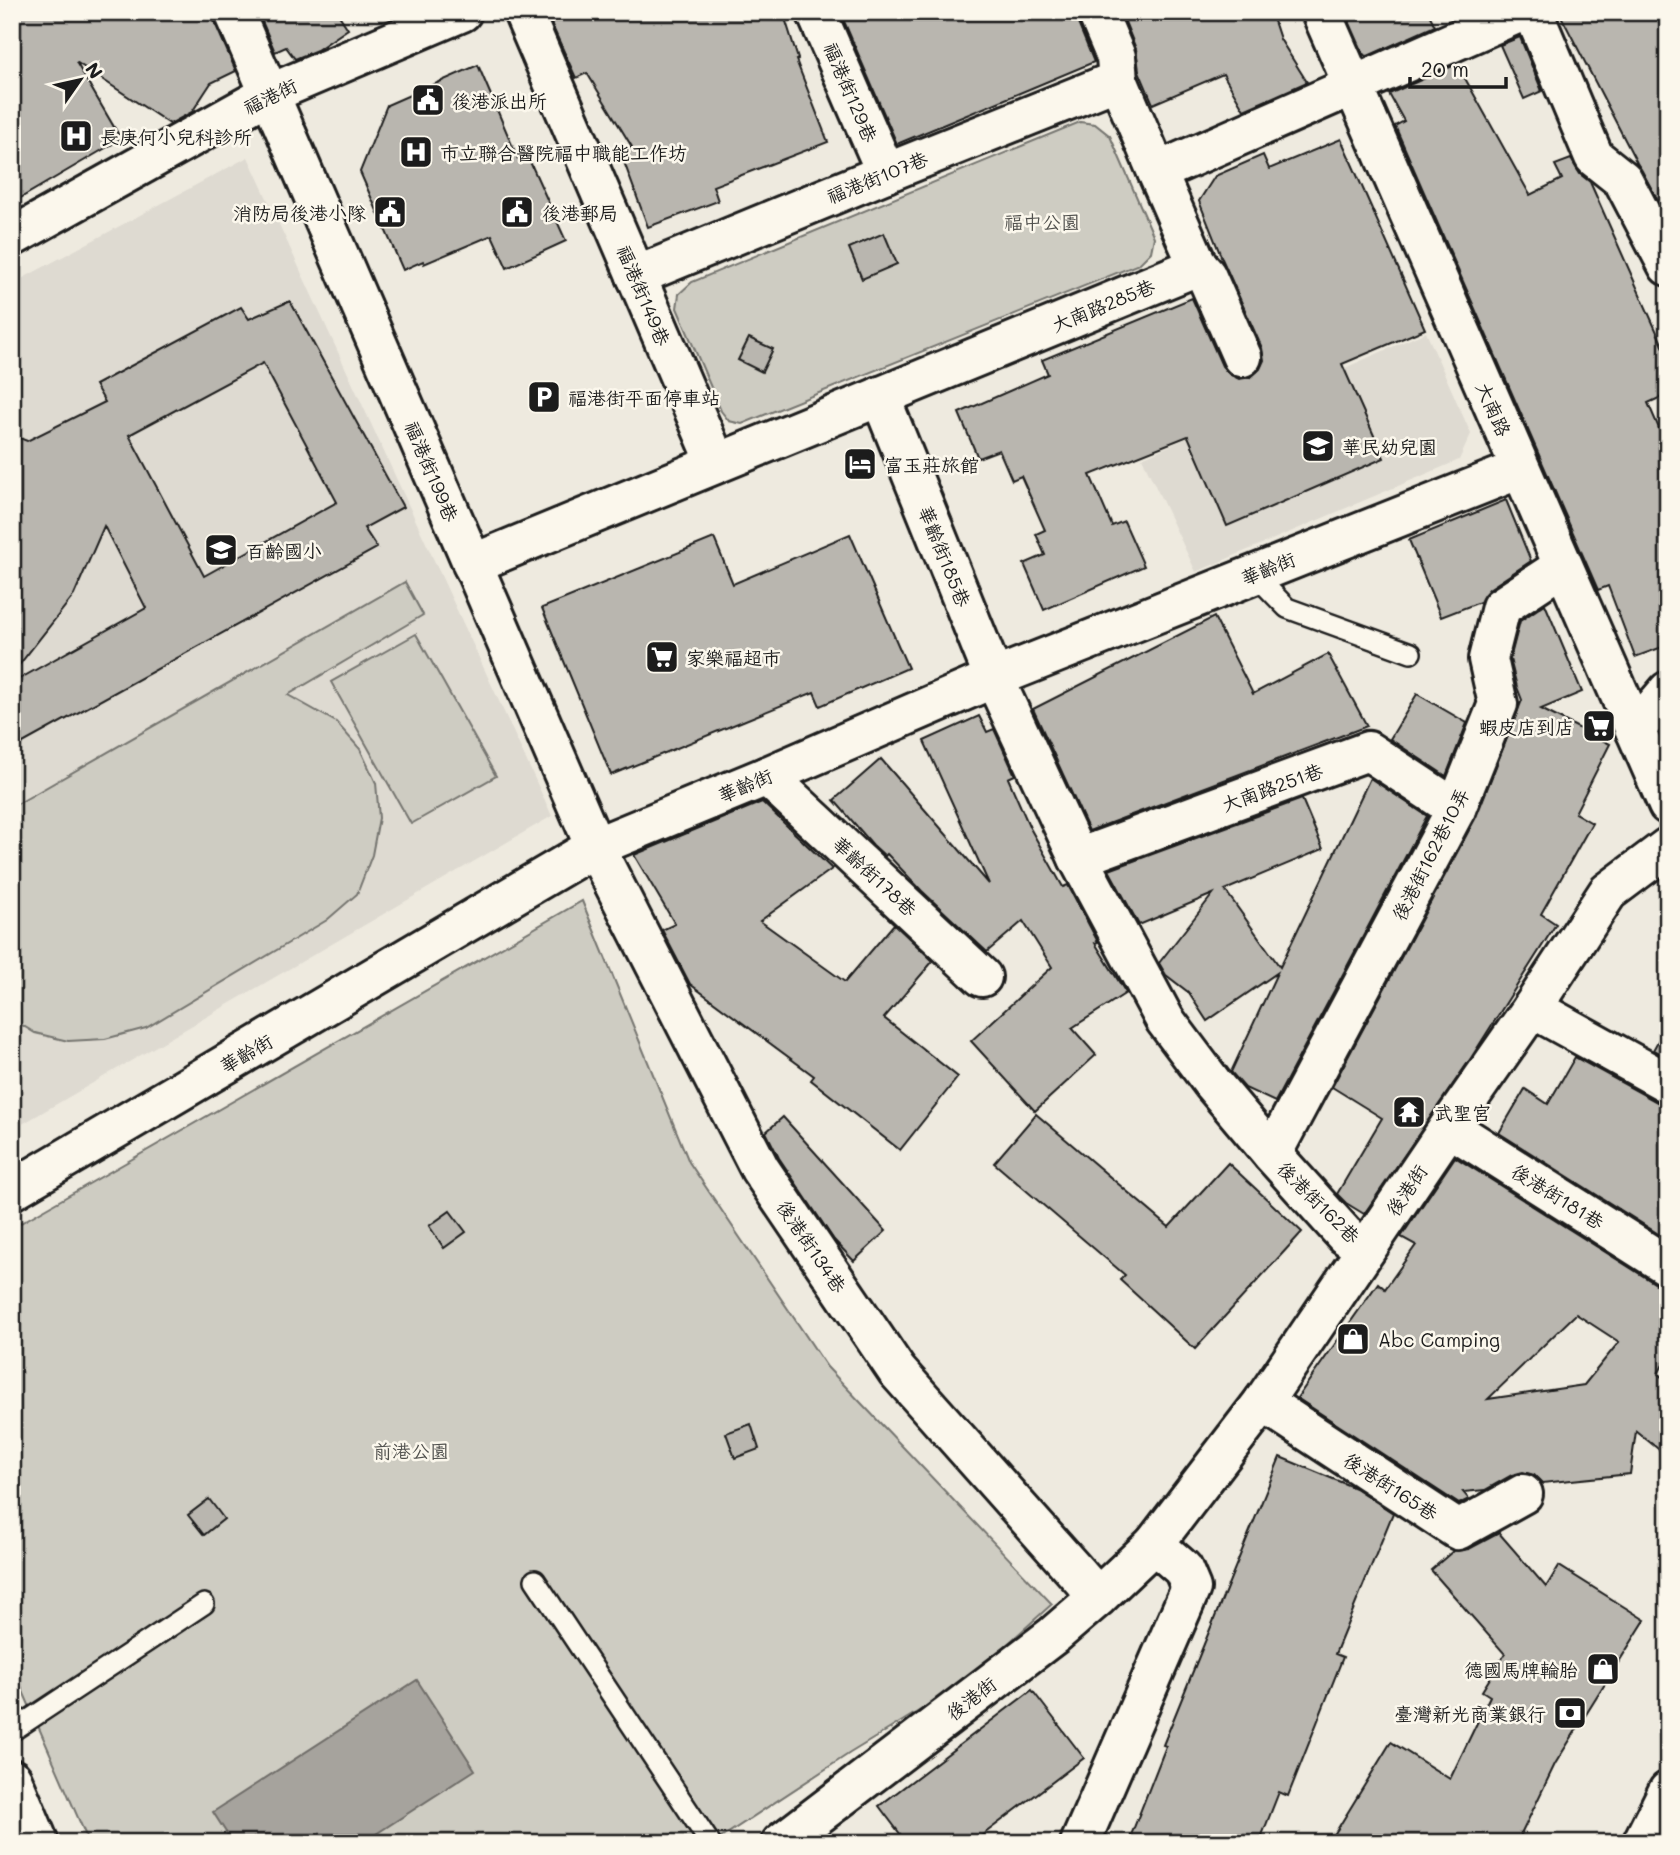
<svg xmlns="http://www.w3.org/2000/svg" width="1680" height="1855" viewBox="0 0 1680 1855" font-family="Mali,'LXGW WenKai TC',sans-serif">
<rect width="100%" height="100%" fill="#eeeadf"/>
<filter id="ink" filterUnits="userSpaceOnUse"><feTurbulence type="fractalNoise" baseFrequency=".0143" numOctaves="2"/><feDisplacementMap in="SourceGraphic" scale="14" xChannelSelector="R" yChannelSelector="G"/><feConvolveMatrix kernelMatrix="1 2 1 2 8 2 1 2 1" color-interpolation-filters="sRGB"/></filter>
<g filter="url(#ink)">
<g fill="#dedad1">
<path d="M248 157 552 816 12 1130V284Z"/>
<path d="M1426 332 1471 434 1459 460 1196 572 1142 458Z"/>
</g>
<g fill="#ceccc2" stroke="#75746f" stroke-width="2">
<path d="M1080 122 1095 124 1110 136 1154 237 1151 252 1139 264 742 424 729 421 721 411 677 308 679 294 692 282Z"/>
<path d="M405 582 423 615 288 695 336 722 360 749 376 783 379 818 372 855 357 894 327 920 146 1028 105 1039 68 1041 35 1033 12 1019V807Z"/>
<path d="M416 634 496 776 411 824 331 682Z"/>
<path d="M582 901 689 1162 827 1367 1052 1604 963 1684 850 1753 713 1843H89L12 1666V1228Z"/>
</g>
<path fill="#a6a39d" stroke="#6f6d69" stroke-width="2" d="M417 1680 475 1770 362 1843H233L213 1812Z"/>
<g fill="#b9b6af" stroke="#1c1c1c" stroke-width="2" fill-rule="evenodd">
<path d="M12 12H213L214 21 236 71 211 83 192 112 170 124 76 62 121 139 12 203Z"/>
<path d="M258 12H337L348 29 317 50 295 59 286 47 275 52Z"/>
<path d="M567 12H783L798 59 796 60 828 142 713 186 718 201 648 227 620 151 632 147 587 73 576 78 550 21Z"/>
<path d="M840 12H1076L1077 21 1094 62 897 144Z"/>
<path d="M1121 12H1271L1280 39 1307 82 1244 110 1223 74 1153 104 1139 71 1136 49Z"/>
<path d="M1345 12H1428L1435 26 1368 56 1364 55Z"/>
<path d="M1559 12H1668V218L1637 163Z"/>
<path d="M1520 37 1542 91 1524 99 1500 45Z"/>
<path d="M1457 64 1530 195 1562 179 1555 165 1571 159 1580 174 1590 182 1668 357V394L1648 403 1668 449V645L1635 657 1608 586 1598 590 1395 126 1404 121 1389 94Z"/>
<path d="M478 65 518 159 527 155 566 241 507 268 492 235 424 264 423 261 403 270 360 172 387 105Z"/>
<path d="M1341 139 1425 329 1342 364 1384 458 1227 526 1188 436 1090 475 1112 526 1124 521 1144 566 1044 610 1024 564 1045 555 1036 534 1045 530 1021 476 1012 480 999 450 978 458 959 413 1048 374 1042 360 1192 298 1222 366 1229 374 1239 379 1251 377 1260 369 1264 360 1262 348 1223 261 1199 201 1215 176 1263 155 1269 169Z"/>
<path d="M884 233 897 264 862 279 849 248Z"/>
<path d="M290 301 403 507 364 528 377 548 12 749V683L146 608 104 526 74 595 12 674V435L27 441 105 402 95 385 241 307 249 319ZM263 363 337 502 204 576 129 435Z"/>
<path d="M749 338 773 349 762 372 738 360Z"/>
<path d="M1506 500 1531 561 1489 589 1480 602 1441 617 1409 540Z"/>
<path d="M850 534 908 668 820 706 814 692 611 775 542 608 714 538 733 584Z"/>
<path d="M1545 604 1582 692 1541 709 1610 744 1575 813 1592 823 1541 914 1556 924 1471 1058 1364 1214 1346 1203 1337 1194 1382 1118 1332 1087 1476 817 1522 700 1517 687 1510 659 1520 621Z"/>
<path d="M1214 617 1253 694 1328 654 1367 726 1089 831 1033 709Z"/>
<path d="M1417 694 1467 723 1446 776 1390 739Z"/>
<path d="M979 716 987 732 994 729 1015 775 1008 778 1030 828 1063 887 1068 885 1098 942 1095 943 1126 993 1072 1028 1096 1055 1035 1111 971 1041 1052 967 1023 921 987 952 922 891 887 854 885 856 873 845 834 800 881 759 989 884 924 741Z"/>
<path d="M1370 778 1427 816 1275 1102 1245 1088 1231 1072 1277 973 1207 1021 1188 992 1166 975 1159 963 1213 894 1139 925 1109 870 1302 799 1323 849 1225 890 1280 967Z"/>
<path d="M762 802 832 869 760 921 845 982 894 924 933 961 884 1018 958 1077 900 1150 811 1080 814 1076 690 984 662 930 675 924 634 855Z"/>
<path d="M1668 1023V1058L1653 1050Z"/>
<path d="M1575 1057 1657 1102 1668 1105V1240L1499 1133 1525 1089 1548 1104Z"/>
<path d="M1036 1114 1169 1227 1228 1163 1302 1232 1195 1349 1120 1280 1125 1275 994 1163Z"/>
<path d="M783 1117 886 1231 854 1261 834 1240 779 1158 766 1132Z"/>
<path d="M1455 1157 1656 1284 1668 1288V1355L1658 1374 1668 1382V1457L1636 1431 1630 1474 1542 1483 1534 1475 1523 1472 1512 1475 1485 1490 1463 1492 1469 1499 1459 1504 1297 1398 1378 1283 1385 1289 1416 1245 1401 1237ZM1576 1314 1619 1342 1584 1385 1488 1399Z"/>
<path d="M450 1211 466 1232 444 1248 429 1226Z"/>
<path d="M751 1424 759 1449 735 1458 726 1433Z"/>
<path d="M1280 1457 1355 1488 1393 1513 1335 1654 1343 1657 1288 1796 1279 1792 1259 1843H1128L1166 1746 1163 1745Z"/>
<path d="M209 1499 224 1519 204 1535 188 1515Z"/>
<path d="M1499 1533 1546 1587 1559 1566 1645 1620 1555 1764 1517 1843H1329L1391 1742 1450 1779 1490 1696 1482 1691 1505 1654 1431 1570 1453 1551 1469 1549Z"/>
<path d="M1032 1690 1084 1758 972 1843H907L879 1806Z"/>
</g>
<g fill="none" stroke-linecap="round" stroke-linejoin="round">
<defs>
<g id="service">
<path d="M1254 574 1287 608 1411 653"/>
<path d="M535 1580 710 1843"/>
<path d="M12 1731 204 1604"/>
</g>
<g id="minor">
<path d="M234 12 595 847 760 1169 897 1371 1098 1597"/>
<path d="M523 12 716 462"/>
<path d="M816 12 886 173"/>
<path d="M1097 12 1116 57 1118 80 1157 172"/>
<path d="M1321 12 1668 805"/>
<path d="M1533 12 1594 157 1623 180 1668 266"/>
<path d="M12 237 269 94 462 12"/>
<path d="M1198 266 1206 275 1242 357"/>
<path d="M636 276 886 173 1118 80"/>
<path d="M880 396 994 678 1078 858 1165 1020 1213 1084 1272 1154 1345 1235 1366 1249"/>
<path d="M472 564 1198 266 1157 172 1521 12"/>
<path d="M1635 730 1668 691"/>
<path d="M767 776 982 977"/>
<path d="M1078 858 1368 751 1456 809"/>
<path d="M1532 1008 1668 1083"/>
<path d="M1449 1127 1668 1266"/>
<path d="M1272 1154 1456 809 1498 704 1488 659 1501 607 1563 566"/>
<path d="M12 1190 595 847 767 776 994 678 1520 469"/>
<path d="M1263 1402 1458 1530 1523 1494"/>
<path d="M12 1779 39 1843"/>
<path d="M781 1843 1054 1635 1098 1597 1154 1544 1263 1402 1449 1127 1532 1008 1608 892 1668 847"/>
<path d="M1080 1843 1191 1588 1183 1569 1154 1544"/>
</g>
<path id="secondary" d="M1642 1843 1668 1791"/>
</defs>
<use href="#service" stroke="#1c1c1c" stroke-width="24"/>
<use href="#minor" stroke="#1c1c1c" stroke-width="44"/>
<use href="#secondary" stroke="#1c1c1c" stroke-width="44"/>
<use href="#service" stroke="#fbf7ec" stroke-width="19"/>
<use href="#minor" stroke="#fbf7ec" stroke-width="38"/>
<use href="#secondary" stroke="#fbf7ec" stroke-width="38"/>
</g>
</g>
<defs>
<symbol id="civic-square" viewBox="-11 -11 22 22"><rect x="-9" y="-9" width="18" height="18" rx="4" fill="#1c1c1c" stroke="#fbf7ec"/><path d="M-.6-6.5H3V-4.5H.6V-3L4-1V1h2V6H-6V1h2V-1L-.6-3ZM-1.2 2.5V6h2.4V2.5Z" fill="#fff"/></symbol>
<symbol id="hospital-square" viewBox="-11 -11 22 22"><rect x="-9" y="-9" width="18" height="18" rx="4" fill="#1c1c1c" stroke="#fbf7ec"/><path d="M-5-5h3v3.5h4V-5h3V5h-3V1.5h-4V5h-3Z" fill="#fff"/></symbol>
<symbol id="parking-square" viewBox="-11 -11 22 22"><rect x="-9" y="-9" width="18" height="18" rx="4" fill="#1c1c1c" stroke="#fbf7ec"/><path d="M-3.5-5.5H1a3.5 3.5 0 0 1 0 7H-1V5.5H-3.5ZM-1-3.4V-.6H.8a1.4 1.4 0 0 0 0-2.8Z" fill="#fff"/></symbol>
<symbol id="school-square" viewBox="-11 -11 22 22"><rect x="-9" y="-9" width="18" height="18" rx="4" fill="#1c1c1c" stroke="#fbf7ec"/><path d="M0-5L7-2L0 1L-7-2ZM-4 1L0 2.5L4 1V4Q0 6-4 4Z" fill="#fff"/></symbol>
<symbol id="hotel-square" viewBox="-11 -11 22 22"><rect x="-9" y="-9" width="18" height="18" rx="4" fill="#1c1c1c" stroke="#fbf7ec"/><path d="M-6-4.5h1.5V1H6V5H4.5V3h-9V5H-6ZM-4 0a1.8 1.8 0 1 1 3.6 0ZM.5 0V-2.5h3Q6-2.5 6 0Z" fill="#fff"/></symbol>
<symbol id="supermarket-square" viewBox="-11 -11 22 22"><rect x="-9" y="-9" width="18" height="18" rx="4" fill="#1c1c1c" stroke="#fbf7ec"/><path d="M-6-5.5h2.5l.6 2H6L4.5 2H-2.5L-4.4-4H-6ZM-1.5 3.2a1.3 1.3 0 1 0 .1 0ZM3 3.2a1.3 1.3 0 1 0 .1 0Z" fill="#fff"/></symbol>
<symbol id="temple-square" viewBox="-11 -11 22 22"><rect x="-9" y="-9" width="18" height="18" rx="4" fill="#1c1c1c" stroke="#fbf7ec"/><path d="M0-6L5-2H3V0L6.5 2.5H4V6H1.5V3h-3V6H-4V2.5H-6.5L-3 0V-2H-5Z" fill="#fff"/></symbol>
<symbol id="shop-square" viewBox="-11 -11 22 22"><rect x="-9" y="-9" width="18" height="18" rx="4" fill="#1c1c1c" stroke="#fbf7ec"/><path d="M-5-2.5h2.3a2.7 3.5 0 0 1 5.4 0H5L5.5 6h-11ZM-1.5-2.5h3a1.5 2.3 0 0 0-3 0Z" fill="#fff"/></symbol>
<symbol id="bank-square" viewBox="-11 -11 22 22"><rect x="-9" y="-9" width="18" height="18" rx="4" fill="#1c1c1c" stroke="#fbf7ec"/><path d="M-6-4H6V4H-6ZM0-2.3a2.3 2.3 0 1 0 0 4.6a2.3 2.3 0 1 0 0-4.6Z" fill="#fff"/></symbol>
</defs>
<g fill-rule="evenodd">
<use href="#civic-square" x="409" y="81" width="38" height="38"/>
<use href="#hospital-square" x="57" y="117" width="38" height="38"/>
<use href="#hospital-square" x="397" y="133" width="38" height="38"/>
<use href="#civic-square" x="371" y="193" width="38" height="38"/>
<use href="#civic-square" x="498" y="193" width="38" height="38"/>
<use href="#parking-square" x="525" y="378" width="38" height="38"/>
<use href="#school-square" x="1299" y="427" width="38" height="38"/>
<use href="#hotel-square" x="841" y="445" width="38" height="38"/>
<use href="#school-square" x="202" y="531" width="38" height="38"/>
<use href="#supermarket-square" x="643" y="638" width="38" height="38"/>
<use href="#supermarket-square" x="1580" y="707" width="38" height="38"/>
<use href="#temple-square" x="1390" y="1093" width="38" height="38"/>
<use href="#shop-square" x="1334" y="1320" width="38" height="38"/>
<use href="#shop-square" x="1584" y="1650" width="38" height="38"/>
<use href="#bank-square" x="1551" y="1694" width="38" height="38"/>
</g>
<g text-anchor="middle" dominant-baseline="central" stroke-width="5" stroke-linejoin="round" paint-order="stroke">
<g font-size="19" fill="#1c1c1c" stroke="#fbf7ec">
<text transform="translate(851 92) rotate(67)">福港街129巷</text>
<text transform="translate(270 96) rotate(-26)">福港街</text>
<text transform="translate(877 177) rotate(-22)">福港街107巷</text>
<text transform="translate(644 295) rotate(67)">福港街149巷</text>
<text transform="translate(1103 305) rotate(-22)">大南路285巷</text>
<text transform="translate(1494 409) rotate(66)">大南路</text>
<text transform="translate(432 471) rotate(67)">福港街199巷</text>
<text transform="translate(945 556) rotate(68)">華齡街185巷</text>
<text transform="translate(1268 568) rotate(-22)">華齡街</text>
<text transform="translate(745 785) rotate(-23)">華齡街</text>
<text transform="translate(1272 787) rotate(-20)">大南路251巷</text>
<text transform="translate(1430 854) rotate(-63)">後港街162巷10弄</text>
<text transform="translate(875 876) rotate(43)">華齡街178巷</text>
<text transform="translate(246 1053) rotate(-30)">華齡街</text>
<text transform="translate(1406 1190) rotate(-56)">後港街</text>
<text transform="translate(1558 1196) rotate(32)">後港街181巷</text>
<text transform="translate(1319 1202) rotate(45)">後港街162巷</text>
<text transform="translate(812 1246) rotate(56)">後港街134巷</text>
<text transform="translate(1391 1486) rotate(33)">後港街165巷</text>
<text transform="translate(971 1698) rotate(-37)">後港街</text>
</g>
<g font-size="19" fill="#1c1c1c" stroke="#fbf7ec" text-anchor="start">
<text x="452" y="100">後港派出所</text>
<text x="100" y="136">長庚何小兒科診所</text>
<text x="440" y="152">市立聯合醫院福中職能工作坊</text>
<text x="366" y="212" text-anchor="end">消防局後港小隊</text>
<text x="542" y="212">後港郵局</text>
<text x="568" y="397">福港街平面停車站</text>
<text x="1342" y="446">華民幼兒園</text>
<text x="884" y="464">富玉莊旅館</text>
<text x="246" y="550">百齡國小</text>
<text x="686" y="657">家樂福超市</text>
<text x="1574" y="726" text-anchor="end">蝦皮店到店</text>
<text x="1434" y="1112">武聖宮</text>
<text x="1378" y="1339">Abc Camping</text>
<text x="1578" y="1669" text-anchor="end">德國馬牌輪胎</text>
<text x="1546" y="1713" text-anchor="end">臺灣新光商業銀行</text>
</g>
<g font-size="19" fill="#51514e" stroke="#fbf7ec">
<text x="1042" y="221">福中公園</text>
<text x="411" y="1450">前港公園</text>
</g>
</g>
<rect width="1680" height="1855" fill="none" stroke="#fbf7ec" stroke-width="42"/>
<rect x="21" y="21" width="1638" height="1813" fill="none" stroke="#1c1c1c" stroke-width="2.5" filter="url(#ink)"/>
<g transform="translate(80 80) rotate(56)" stroke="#fbf7ec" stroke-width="5" paint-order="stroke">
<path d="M0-5L12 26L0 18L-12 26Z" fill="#1c1c1c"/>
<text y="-10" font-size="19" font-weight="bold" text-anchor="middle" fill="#1c1c1c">N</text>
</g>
<path d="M1410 77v10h96v-10" fill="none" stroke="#1c1c1c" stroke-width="3.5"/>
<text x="1421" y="77" font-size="21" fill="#1c1c1c" stroke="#fbf7ec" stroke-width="5" paint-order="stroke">20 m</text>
</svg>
